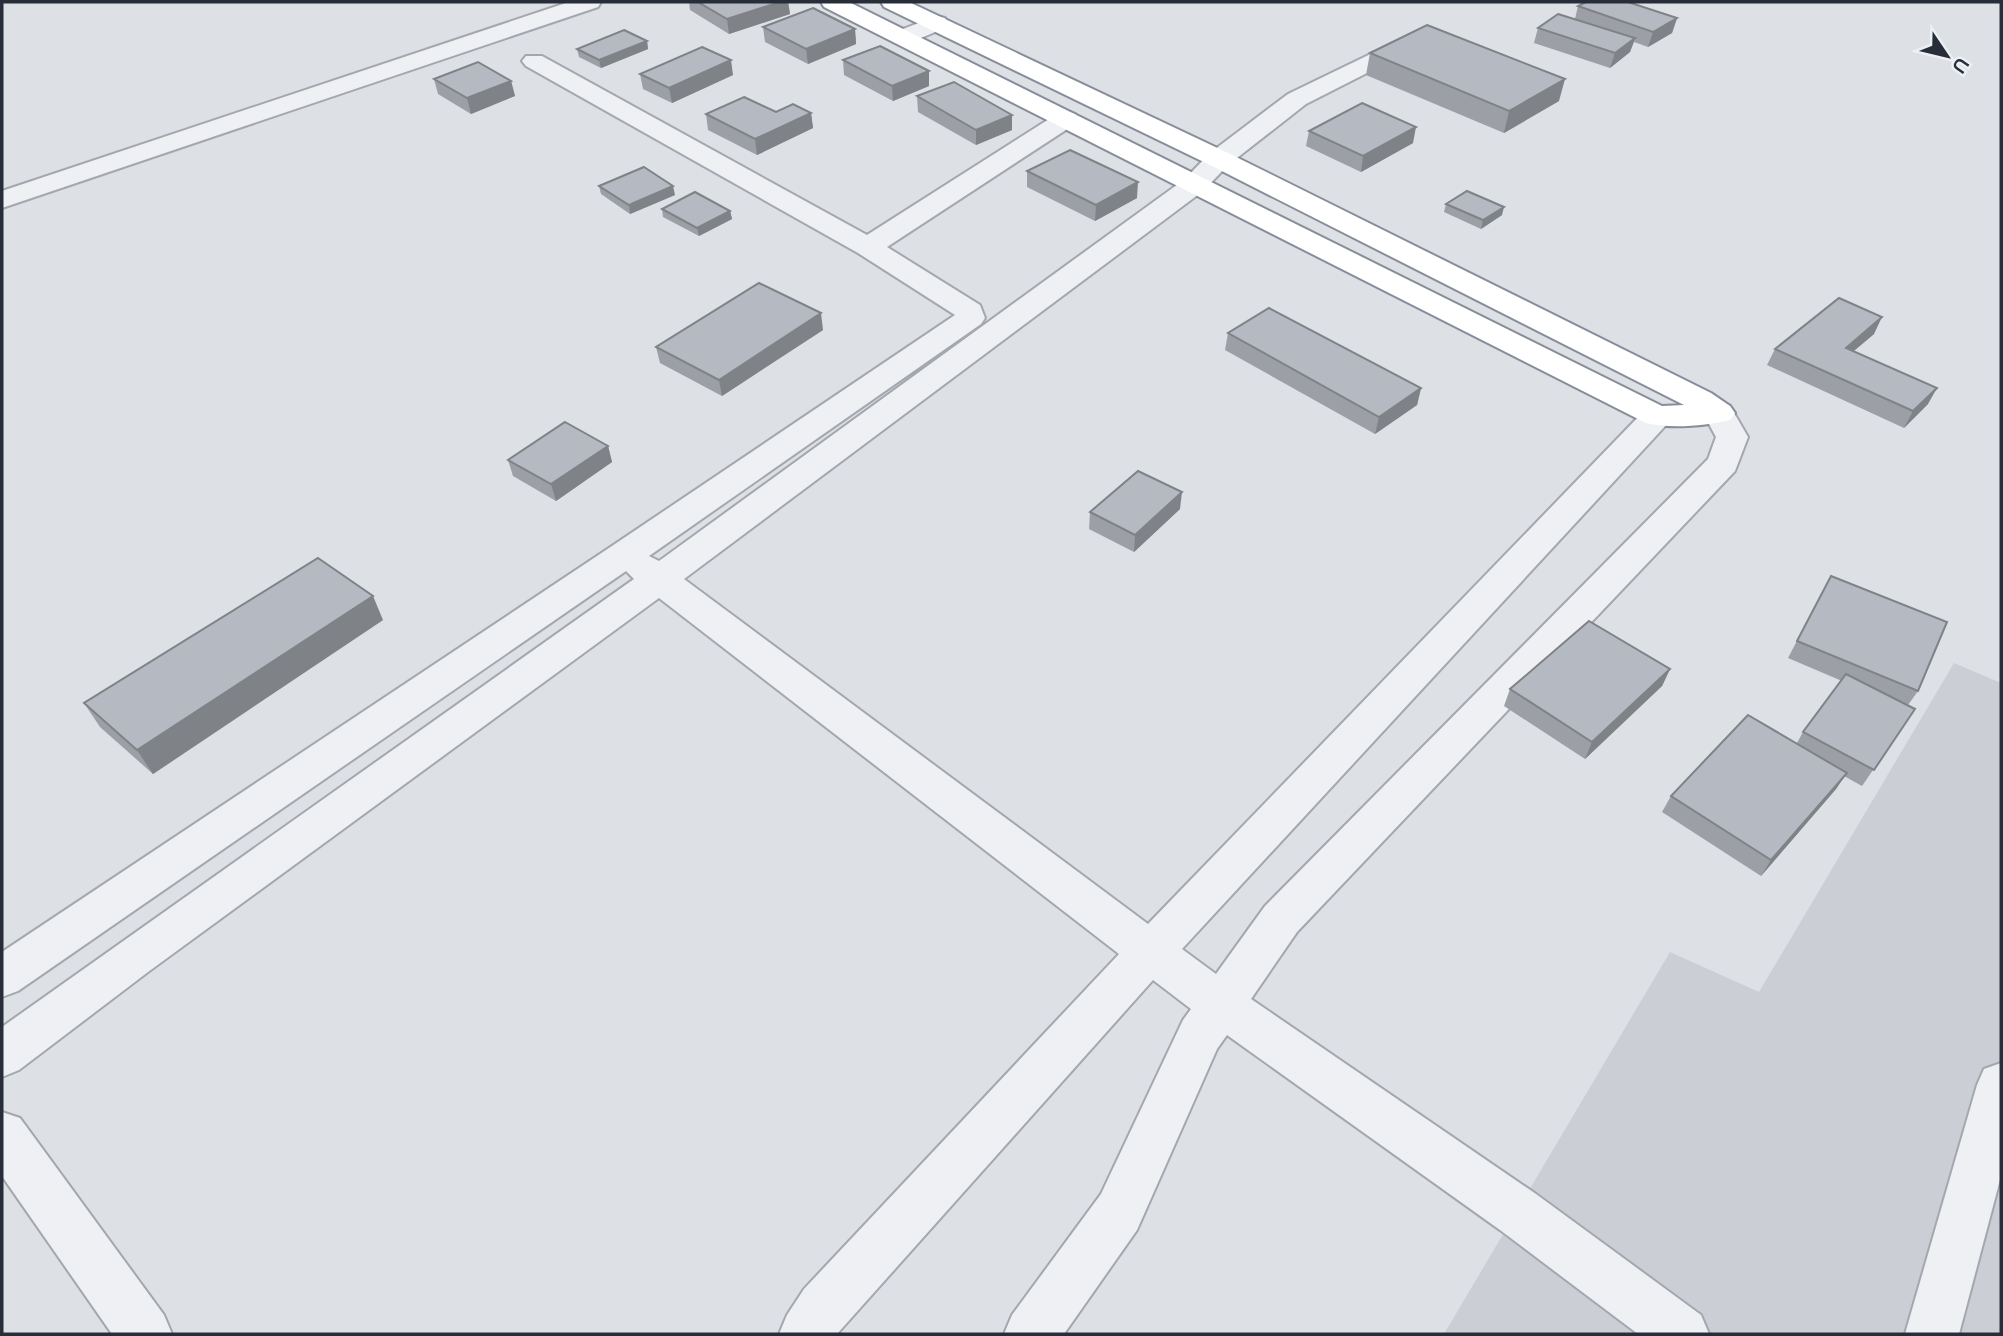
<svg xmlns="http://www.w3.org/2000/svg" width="2003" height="1336" viewBox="0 0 2003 1336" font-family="Mulish,sans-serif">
<rect width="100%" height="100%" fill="#dde0e5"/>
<path fill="#cbcfd5" d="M1954 663 2001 683V1334H1444L1670 952 1759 992Z"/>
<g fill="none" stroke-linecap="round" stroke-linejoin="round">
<defs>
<g id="minor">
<path d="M569 2H601L598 7 2 208V191Z"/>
<path d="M937 16 945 18 948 23 945 28 911 42H895L891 37 895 32Z"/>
<path d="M1414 33 1422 35 1426 40 1422 45 1306 104 1228 165 1203 191 684 579 1148 924 1646 409 1657 406 1668 409 1673 416 1668 423 1182 949 1216 974 1265 906 1708 459 1716 437 1703 413 1708 406 1719 403 1730 406 1748 437 1735 471 1297 932 1251 999 1536 1194 1701 1315 1709 1334H1638L1500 1230 1227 1035 1217 1049 1137 1230 1064 1334H1004L1012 1315 1101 1194 1183 1020 1191 1009 1153 980 837 1334H779L787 1315 804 1289 1119 954 659 598 148 972 19 1070 2 1077V1027L634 579 626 571 18 991 2 997V952L612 546 955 315 858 253 526 66 522 61 526 56H542L867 235 1057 114 1066 111 1075 114 1079 119 1075 124 887 247 980 305 985 318 981 324 649 556 659 561 1185 179 1210 153 1288 94Z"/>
<path d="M2001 1063V1176L1959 1334H1905L1977 1085 1984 1069Z"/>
<path d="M2 1112 20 1118 164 1315 172 1334H112L2 1176Z"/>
</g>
<path id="highway" d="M821 2H849L1662 406 1684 405 1210 165 884 7 881 2H909L1228 153 1711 393 1730 406 1735 413 1730 420C1706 426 1670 429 1646 423L824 7Z"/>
</defs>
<use href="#minor" stroke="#a3a7ae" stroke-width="4"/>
<use href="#highway" stroke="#868e9a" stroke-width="4"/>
<use href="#minor" fill="#eff0f4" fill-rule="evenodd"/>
<use href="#highway" fill="#fff" fill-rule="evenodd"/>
</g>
<g fill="#9c9fa6">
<path d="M689 2H788L790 14 729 34 690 10Z"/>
<path d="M1578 6 1677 18 1672 33 1648 47 1634 42 1630 52 1610 68 1534 43 1538 28 1575 19Z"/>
<path d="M763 27 855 29 856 44 808 64 765 42Z"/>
<path d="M647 41 648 49 601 68 579 57 577 49Z"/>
<path d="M1370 53 1559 101 1504 133 1366 75Z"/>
<path d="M843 60 929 86 893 101 844 75Z"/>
<path d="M640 74 733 75 672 103 643 89Z"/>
<path d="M434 79 511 81 515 96 471 114 438 94Z"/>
<path d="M917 96 1012 130 976 145 918 112Z"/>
<path d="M776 112 811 113 813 128 757 155 708 130 706 114Z"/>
<path d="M1309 131 1413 143 1361 172 1306 146Z"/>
<path d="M1027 171 1137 198 1095 221 1027 187Z"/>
<path d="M599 186 675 195 630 214 601 194Z"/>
<path d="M1446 204 1502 215 1481 229 1444 212Z"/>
<path d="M662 209 730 211 732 219 699 236 663 217Z"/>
<path d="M823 330 722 396 660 363 656 347Z"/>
<path d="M1228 333 1421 388 1417 405 1375 434 1225 350Z"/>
<path d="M1874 334 1854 351 1928 404 1904 428 1767 365 1775 349Z"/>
<path d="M608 446 612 462 556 501 513 476 508 460Z"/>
<path d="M1180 509 1134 552 1089 529 1090 512Z"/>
<path d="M1831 576 1918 691 1908 705 1915 709 1862 786 1844 776 1836 789 1761 876 1662 812 1671 796 1797 743 1803 732 1842 681 1788 658Z"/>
<path d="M383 620 153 774 100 727 84 703Z"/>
<path d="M1670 669 1662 686 1585 759 1504 706 1510 689Z"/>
</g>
<g fill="#7f8287">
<path d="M780 2H788L790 14 729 34 727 19Z"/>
<path d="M1677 18 1672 33 1648 47 1653 32Z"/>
<path d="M855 29 856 44 808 64 806 49Z"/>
<path d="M1635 38 1630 52 1610 68 1615 53Z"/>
<path d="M647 41 648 49 601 68 599 60Z"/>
<path d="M731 60 733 75 672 103 669 88Z"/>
<path d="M929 71V86L893 101 892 86Z"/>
<path d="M1565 79 1559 101 1504 133 1509 111Z"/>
<path d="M511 81 515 96 471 114 467 98Z"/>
<path d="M811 113 813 128 757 155 755 139Z"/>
<path d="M1012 115V130L976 145V130Z"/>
<path d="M1416 127 1413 143 1361 172 1363 156Z"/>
<path d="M1138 182 1137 198 1095 221 1096 205Z"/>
<path d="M673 186 675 195 630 214 629 205Z"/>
<path d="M1504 207 1502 215 1481 229 1483 220Z"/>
<path d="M730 211 732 219 699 236 697 228Z"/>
<path d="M821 313 823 330 722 396 719 380Z"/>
<path d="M1882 317 1874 334 1838 364 1846 348Z"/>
<path d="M1421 388 1417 405 1375 434 1379 417Z"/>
<path d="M1937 388 1928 404 1904 428 1913 411Z"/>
<path d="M608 446 612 462 556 501 551 484Z"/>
<path d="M1182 492 1180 509 1134 552 1135 535Z"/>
<path d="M373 596 383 620 153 774 137 750Z"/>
<path d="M1670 669 1662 686 1585 759 1592 742Z"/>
<path d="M1847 773 1836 789 1761 876 1771 860Z"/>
</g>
<g fill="#b5b9c1" stroke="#7f8287" stroke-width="2">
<path d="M698 2H780L727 19Z"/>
<path d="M1586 2H1628L1677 18 1653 32 1578 6Z"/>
<path d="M813 8 855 29 806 49 763 27Z"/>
<path d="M1558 14 1635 38 1615 53 1538 28Z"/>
<path d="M1427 25 1565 79 1509 111 1370 53Z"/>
<path d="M624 30 647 41 599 60 577 49Z"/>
<path d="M880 46 929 71 892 86 843 60Z"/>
<path d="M702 47 731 60 669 88 640 74Z"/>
<path d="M478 62 511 81 467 98 434 79Z"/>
<path d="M954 82 1012 115 976 130 917 96Z"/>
<path d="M744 97 776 112 793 104 811 113 755 139 706 114Z"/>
<path d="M1362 103 1416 127 1363 156 1309 131Z"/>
<path d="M1070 150 1138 182 1096 205 1027 171Z"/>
<path d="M644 167 673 186 629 205 599 186Z"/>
<path d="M1467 191 1504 207 1483 220 1446 204Z"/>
<path d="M695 192 730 211 697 228 662 209Z"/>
<path d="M759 283 821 313 719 380 656 347Z"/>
<path d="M1839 298 1882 317 1846 348 1937 388 1913 411 1775 349Z"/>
<path d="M1269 308 1421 388 1379 417 1228 333Z"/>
<path d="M565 422 608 446 551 484 508 460Z"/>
<path d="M1138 471 1182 492 1135 535 1090 512Z"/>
<path d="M318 558 373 596 137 750 84 703Z"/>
<path d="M1831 576 1947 622 1918 691 1797 641Z"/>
<path d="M1589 621 1670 669 1592 742 1510 689Z"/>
<path d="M1846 674 1915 709 1874 770 1803 732Z"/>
<path d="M1748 715 1847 773 1771 860 1671 796Z"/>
</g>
<rect width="2003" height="1336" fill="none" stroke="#282e39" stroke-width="7"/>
<g transform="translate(1947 56) rotate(125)" stroke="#eceff3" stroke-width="5" paint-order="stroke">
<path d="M0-5L12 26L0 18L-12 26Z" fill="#282e39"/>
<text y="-10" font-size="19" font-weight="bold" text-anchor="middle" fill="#282e39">U</text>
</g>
</svg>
